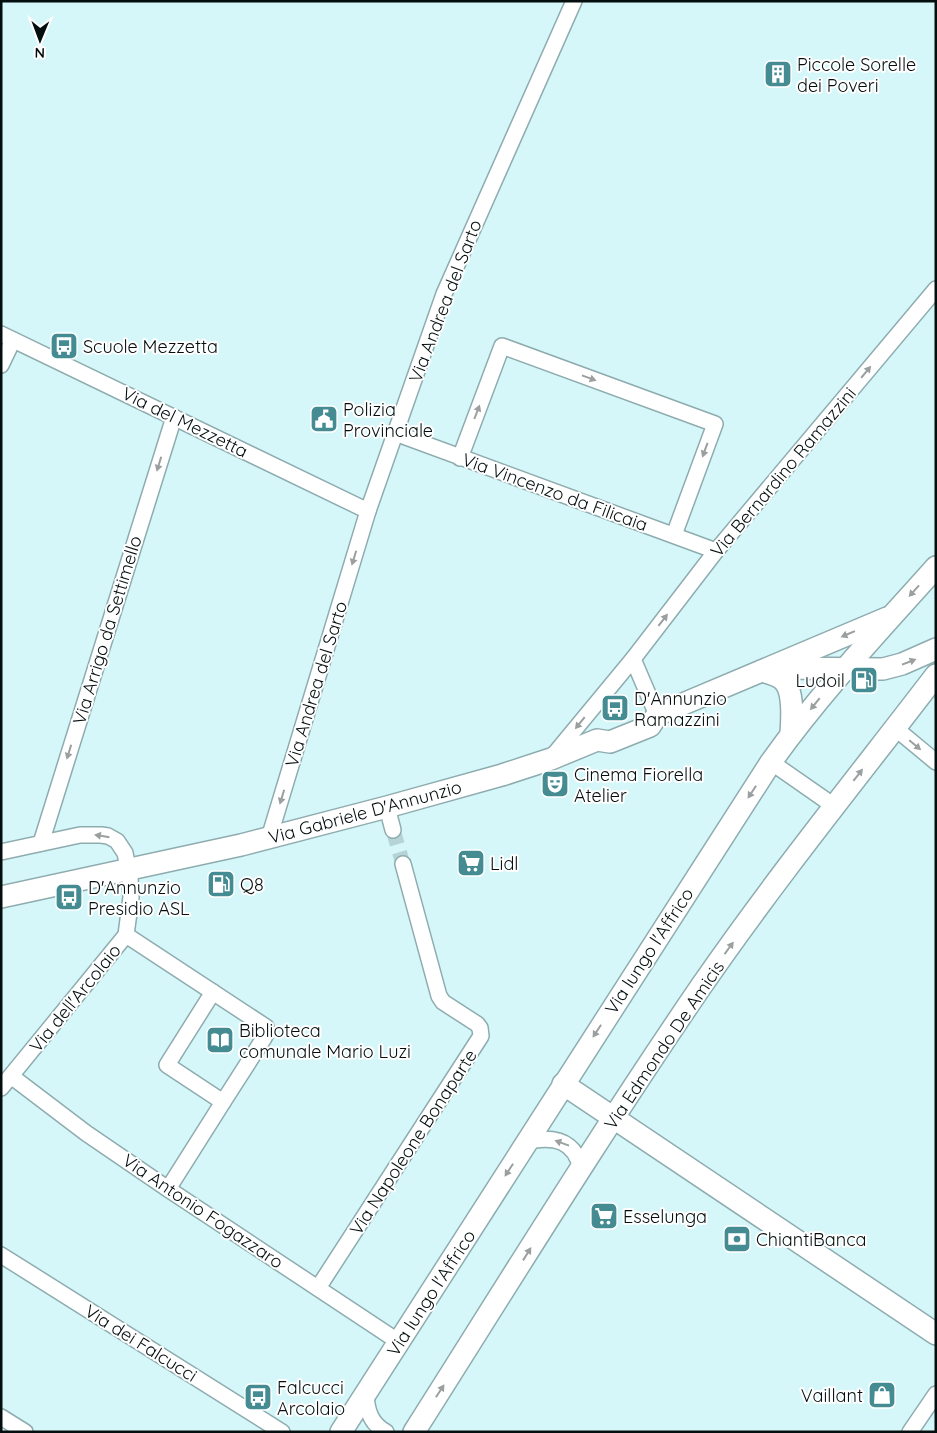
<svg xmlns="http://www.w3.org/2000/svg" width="937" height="1433" viewBox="0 0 937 1433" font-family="Quicksand,sans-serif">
<rect width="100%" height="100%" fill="#d6f7f9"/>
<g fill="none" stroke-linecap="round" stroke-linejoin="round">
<path stroke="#b6d4d6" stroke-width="15" stroke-dasharray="15 8" stroke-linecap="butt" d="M393 830 403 864"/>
<defs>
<g id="street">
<path d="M1 334 368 511"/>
<path d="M1 365 13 340"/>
<path d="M395 433 716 551"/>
<path d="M460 458 502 346 715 424 674 535"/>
<path d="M633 659 657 715"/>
<path d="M895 728 936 762"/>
<path d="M552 757 633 659 716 551 936 289"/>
<path d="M771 762 834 806"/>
<path d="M387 807 393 830"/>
<path d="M269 838 368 511 444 294 574 1"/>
<path d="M41 843 174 417"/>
<path d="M1 852 80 835H101L108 836 117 841 125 853 130 877 131 897 126 935 1 1088"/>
<path d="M126 935 266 1027V1034L264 1038 223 1102"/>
<path d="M11 1076 86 1133 168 1189 399 1342"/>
<path d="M528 1141C554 1136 575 1140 581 1169"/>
<path d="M168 1189 223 1102 167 1065 213 992"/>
<path d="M1 1255 282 1432"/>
<path d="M318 1288 481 1036 480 1028 477 1024 443 1002 439 996 403 864"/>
<path d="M366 1395C367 1411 371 1424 386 1432"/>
<path d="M1 1417 25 1432"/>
<path d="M910 1432 936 1394"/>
</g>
<g id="secondary">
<path d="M779 668 883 669 902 664 936 649"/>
<path d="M762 671C769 673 778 675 783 680 794 690 792 720 791 734"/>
<path d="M1 897 241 845 387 807 502 775 551 759 597 740 610 742 650 726 657 715 887 618"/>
<path d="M563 1084 936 1334"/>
<path d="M341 1432 771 762C821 692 879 631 936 567"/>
<path d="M414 1432C509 1282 602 1131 702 985 776 878 857 778 936 675"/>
</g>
</defs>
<use href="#street" stroke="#8eacaf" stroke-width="18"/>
<use href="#secondary" stroke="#8eacaf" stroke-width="24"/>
<use href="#street" stroke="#fff" stroke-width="15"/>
<use href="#secondary" stroke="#fff" stroke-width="21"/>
</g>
<defs><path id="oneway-solid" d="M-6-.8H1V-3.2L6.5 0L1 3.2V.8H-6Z" transform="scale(1.25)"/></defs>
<g fill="#9b9f9f">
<use href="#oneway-solid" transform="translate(866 372) rotate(-50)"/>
<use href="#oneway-solid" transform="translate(589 378) rotate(20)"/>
<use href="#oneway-solid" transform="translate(477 412) rotate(-69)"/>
<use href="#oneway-solid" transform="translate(705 450) rotate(110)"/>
<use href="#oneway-solid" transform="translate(159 464) rotate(107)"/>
<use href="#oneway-solid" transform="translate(354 558) rotate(107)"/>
<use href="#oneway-solid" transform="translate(914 591) rotate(132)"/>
<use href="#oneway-solid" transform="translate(663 620) rotate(-52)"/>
<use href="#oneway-solid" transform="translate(848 634) rotate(157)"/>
<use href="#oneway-solid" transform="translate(909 662) rotate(-21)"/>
<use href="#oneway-solid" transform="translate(815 704) rotate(129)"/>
<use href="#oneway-solid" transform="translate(580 723) rotate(129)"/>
<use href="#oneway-solid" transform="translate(915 745) rotate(40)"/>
<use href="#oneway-solid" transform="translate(69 752) rotate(107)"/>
<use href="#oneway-solid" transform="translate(858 775) rotate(-52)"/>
<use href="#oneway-solid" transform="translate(752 792) rotate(123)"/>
<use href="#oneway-solid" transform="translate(282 797) rotate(107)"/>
<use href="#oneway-solid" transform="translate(102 836) rotate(-171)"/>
<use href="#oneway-solid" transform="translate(729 948) rotate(-54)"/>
<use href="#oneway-solid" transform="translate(597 1031) rotate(123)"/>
<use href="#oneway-solid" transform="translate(562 1143) rotate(-160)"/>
<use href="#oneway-solid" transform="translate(509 1170) rotate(123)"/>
<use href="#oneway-solid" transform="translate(527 1254) rotate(-58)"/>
<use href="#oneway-solid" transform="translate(440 1391) rotate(-57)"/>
</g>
<defs>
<symbol id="building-square" viewBox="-11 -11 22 22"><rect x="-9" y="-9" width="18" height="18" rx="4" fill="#458c92" stroke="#fff"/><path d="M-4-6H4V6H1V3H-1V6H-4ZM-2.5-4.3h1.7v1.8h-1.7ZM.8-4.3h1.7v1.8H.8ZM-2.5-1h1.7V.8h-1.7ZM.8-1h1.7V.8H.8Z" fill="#fff"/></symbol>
<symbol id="bus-square" viewBox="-11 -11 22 22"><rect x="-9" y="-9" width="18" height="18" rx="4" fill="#458c92" stroke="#fff"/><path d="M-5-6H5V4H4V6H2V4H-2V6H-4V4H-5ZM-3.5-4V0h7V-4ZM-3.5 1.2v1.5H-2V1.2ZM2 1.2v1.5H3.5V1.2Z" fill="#fff"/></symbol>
<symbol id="civic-square" viewBox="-11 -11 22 22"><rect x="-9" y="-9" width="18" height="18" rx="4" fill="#458c92" stroke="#fff"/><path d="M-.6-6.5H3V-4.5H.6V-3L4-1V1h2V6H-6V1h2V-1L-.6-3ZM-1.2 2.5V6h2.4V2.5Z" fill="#fff"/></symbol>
<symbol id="fuel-square" viewBox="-11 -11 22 22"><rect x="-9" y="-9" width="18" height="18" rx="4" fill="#458c92" stroke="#fff"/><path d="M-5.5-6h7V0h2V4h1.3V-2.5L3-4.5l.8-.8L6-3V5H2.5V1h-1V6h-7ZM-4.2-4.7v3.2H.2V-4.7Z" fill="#fff"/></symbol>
<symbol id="theatre-square" viewBox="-11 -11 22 22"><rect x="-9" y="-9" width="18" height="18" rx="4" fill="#458c92" stroke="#fff"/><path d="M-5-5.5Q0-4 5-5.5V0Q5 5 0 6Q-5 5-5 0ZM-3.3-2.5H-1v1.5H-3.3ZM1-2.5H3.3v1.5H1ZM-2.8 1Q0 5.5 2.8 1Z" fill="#fff"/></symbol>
<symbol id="supermarket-square" viewBox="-11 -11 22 22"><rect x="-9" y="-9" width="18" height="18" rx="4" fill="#458c92" stroke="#fff"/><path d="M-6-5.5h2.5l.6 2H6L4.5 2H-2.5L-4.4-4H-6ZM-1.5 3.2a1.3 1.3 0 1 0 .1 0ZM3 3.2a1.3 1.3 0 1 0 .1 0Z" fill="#fff"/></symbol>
<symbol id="library-square" viewBox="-11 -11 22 22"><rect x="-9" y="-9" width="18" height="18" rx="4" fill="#458c92" stroke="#fff"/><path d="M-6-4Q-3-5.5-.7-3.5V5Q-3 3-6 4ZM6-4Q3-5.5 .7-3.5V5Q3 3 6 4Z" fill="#fff"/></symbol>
<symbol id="bank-square" viewBox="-11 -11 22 22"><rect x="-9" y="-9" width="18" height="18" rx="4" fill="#458c92" stroke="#fff"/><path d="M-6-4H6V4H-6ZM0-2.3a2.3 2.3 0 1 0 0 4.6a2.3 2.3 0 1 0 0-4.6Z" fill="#fff"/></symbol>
<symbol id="shop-square" viewBox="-11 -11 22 22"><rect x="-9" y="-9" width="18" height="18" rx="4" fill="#458c92" stroke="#fff"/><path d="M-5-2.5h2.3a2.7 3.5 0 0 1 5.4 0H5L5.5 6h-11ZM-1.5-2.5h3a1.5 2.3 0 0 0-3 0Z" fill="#fff"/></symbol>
</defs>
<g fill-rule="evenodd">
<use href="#building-square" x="762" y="58" width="32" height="32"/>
<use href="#bus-square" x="48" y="330" width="32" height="32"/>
<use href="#civic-square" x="308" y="403" width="32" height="32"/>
<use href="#fuel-square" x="848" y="664" width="32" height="32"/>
<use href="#bus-square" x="599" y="692" width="32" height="32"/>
<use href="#theatre-square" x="539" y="768" width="32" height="32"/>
<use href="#supermarket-square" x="455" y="847" width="32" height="32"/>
<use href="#fuel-square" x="205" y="868" width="32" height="32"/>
<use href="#bus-square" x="53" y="881" width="32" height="32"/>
<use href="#library-square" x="204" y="1024" width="32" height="32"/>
<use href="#supermarket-square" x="588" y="1200" width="32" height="32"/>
<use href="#bank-square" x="721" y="1223" width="32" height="32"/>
<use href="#shop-square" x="866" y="1379" width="32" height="32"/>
<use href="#bus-square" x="242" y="1381" width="32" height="32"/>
</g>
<g text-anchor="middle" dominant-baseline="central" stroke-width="4" stroke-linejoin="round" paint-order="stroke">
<g font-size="18" fill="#040e0e" stroke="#fff" text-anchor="start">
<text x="797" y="64">Piccole Sorelle<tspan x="797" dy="21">dei Poveri</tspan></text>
<text x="83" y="346">Scuole Mezzetta</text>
<text x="343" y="409">Polizia<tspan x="343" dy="21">Provinciale</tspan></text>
<text x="845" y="680" text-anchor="end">Ludoil</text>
<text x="634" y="698">D'Annunzio<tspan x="634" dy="21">Ramazzini</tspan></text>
<text x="574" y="774">Cinema Fiorella<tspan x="574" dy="21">Atelier</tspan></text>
<text x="490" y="863">Lidl</text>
<text x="240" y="884">Q8</text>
<text x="88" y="887">D'Annunzio<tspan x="88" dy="21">Presidio ASL</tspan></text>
<text x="239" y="1030">Biblioteca<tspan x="239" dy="21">comunale Mario Luzi</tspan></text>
<text x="623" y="1216">Esselunga</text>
<text x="756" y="1239">ChiantiBanca</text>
<text x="277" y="1387">Falcucci<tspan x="277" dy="21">Arcolaio</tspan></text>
<text x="863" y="1395" text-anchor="end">Vaillant</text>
</g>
<g font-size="18" fill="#040e0e" stroke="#fff">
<text transform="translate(445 301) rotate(-69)">Via Andrea del Sarto</text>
<text transform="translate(185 422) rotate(26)">Via del Mezzetta</text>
<text transform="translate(783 472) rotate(-50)">Via Bernardino Ramazzini</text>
<text transform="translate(555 492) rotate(20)">Via Vincenzo da Filicaia</text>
<text transform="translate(107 630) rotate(-73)">Via Arrigo da Settimello</text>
<text transform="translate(316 684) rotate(-73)">Via Andrea del Sarto</text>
<text transform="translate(365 812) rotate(-15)">Via Gabriele D'Annunzio</text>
<text transform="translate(649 951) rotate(-57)">Via lungo l'Affrico</text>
<text transform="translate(75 998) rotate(-51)">Via dell'Arcolaio</text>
<text transform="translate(664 1045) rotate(-56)">Via Edmondo De Amicis</text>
<text transform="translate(413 1142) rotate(-57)">Via Napoleone Bonaparte</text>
<text transform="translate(203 1211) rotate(34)">Via Antonio Fogazzaro</text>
<text transform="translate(431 1293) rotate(-57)">Via lungo l'Affrico</text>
<text transform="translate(141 1343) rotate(32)">Via dei Falcucci</text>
</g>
</g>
<rect width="937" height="1433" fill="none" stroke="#040e0e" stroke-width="5"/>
<g transform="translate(40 40) rotate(181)" stroke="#ffffff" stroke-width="4" paint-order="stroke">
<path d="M0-4L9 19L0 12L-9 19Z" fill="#040e0e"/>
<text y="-8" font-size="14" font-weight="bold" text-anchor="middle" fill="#040e0e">N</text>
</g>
</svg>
